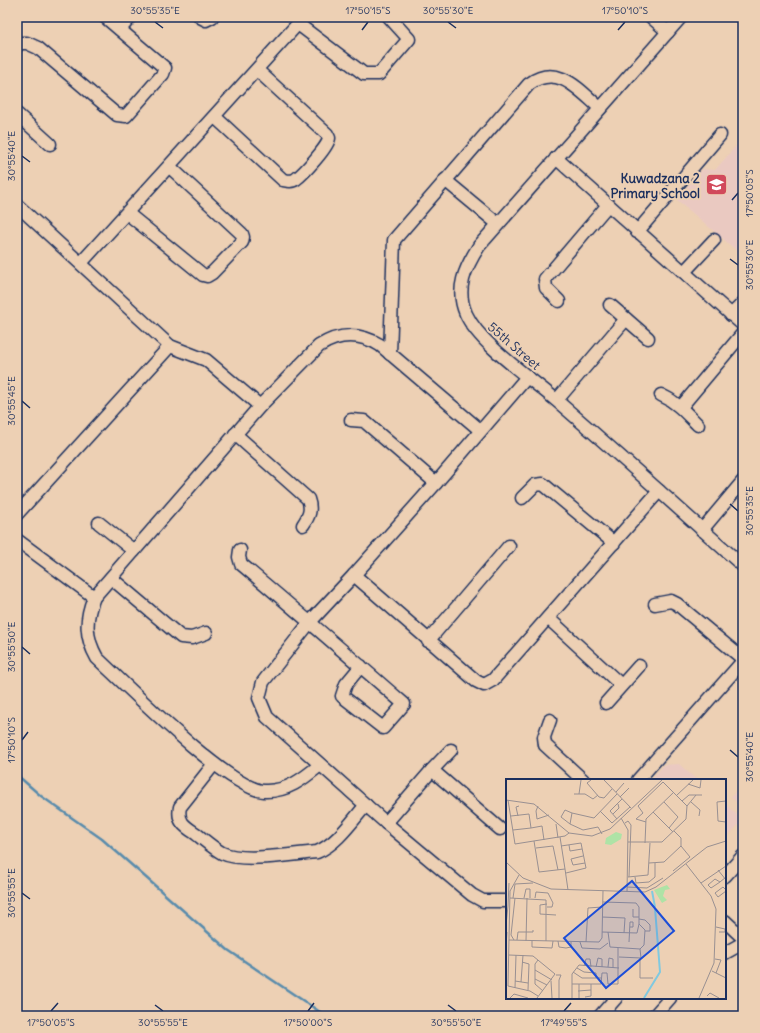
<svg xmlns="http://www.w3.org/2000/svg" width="760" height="1033" viewBox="0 0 760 1033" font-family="Delius,sans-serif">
<rect width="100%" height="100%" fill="#edd0b4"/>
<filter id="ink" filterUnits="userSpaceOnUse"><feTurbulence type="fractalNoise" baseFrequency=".025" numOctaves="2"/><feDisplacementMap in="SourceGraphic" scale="8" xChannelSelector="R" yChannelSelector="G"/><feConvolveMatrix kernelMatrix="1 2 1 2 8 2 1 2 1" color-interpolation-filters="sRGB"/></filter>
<g filter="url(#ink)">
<g fill="#eac9c1">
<path d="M743 138V256L676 199 703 169 715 170Z"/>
<path d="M679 764 697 780H651L664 765Z"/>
<path d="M743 783V808L731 797Z"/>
<path d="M725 804 743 820 725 839Z"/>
</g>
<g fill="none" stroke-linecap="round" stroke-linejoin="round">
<path stroke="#588bac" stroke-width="2.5" d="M17 775 41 796 102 839 228 950 326 1016"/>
<defs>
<g id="minor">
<path d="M200 17 206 20 212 17"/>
<path d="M651 17 668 32"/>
<path d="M681 17 479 246C465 268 455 289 466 314 480 345 531 378 557 401 620 455 681 511 743 566"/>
<path d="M298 24 364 74H379L409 39 389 17"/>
<path d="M120 29 131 17"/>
<path d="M17 46 20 43H27L38 48 117 115 126 116 163 74 165 68 105 17"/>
<path d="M17 114 50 144"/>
<path d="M215 117 283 180C288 181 292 182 296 179 303 174 329 146 329 138L327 134 257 70"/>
<path d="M556 158 743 325"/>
<path d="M445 180 498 224"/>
<path d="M17 205 170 346 206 360 260 406"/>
<path d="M127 213 203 275 207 276 212 273 242 242 243 237 242 234 170 167"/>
<path d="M637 232 720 135"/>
<path d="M81 263 304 17"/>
<path d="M684 272 714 240"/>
<path d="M559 301 546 288 545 279 607 206"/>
<path d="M610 305 648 338"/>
<path d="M731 315 743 303"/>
<path d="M390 354 394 240 529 84C558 63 579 90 600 108"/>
<path d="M661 395C677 402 686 413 698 425"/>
<path d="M557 400 626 319"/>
<path d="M681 407 743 333"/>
<path d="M351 420 364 421 436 483"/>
<path d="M235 434 308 499C312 510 309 516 303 525"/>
<path d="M522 498 535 485 543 484 614 543"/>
<path d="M17 514 170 346"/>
<path d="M99 523 134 551"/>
<path d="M702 530 743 481"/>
<path d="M17 540 94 597"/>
<path d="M240 550 239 557 241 564C296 610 350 657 404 704L383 728 342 696 346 684 361 666"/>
<path d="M354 575 476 681 484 685 493 680 659 491"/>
<path d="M111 578 181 637 192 638 206 633"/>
<path d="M655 604 671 601 677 604 743 659"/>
<path d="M548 618 621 685"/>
<path d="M428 641 509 546"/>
<path d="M606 703 639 666"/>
<path d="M550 720 544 737 545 745 583 780"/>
<path d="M214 764 180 807C177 821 184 826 195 833 203 839 213 848 222 853 243 863 294 854 317 852 337 844 352 821 366 805"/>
<path d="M320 765C303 779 287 792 264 791 230 790 126 685 97 658 85 637 85 619 94 597L260 406 319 346C339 333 360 333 380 345L480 430"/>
<path d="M432 770 451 750"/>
<path d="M638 780 743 661"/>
<path d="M386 823 432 770 500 829"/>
<path d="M725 876 743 856"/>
<path d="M507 901H483L472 895 386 823 267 717 259 698 263 682 310 622 354 575 436 483 527 377"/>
<path d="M725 921 743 938"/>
<path d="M725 953 743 943"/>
<path d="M600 1016 616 998"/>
<path d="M654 1016 670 998"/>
</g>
</defs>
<use href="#minor" stroke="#1b2f5e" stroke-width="15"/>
<use href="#minor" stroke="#edd0b4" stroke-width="12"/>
</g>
</g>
<path fill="none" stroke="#1b2f5e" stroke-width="1.5" d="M155 22 163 28M448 22 456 28M362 30 368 22M618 30 625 22M22 156 30 162M732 200 738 193M730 259 738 265M22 401 30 408M730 504 738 511M22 647 30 654M22 740 28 732M730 750 738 757M22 893 30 899M155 1005 163 1011M448 1005 456 1011M51 1011 58 1003M308 1011 314 1003M564 1011 571 1003"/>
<defs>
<symbol id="school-square" viewBox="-11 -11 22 22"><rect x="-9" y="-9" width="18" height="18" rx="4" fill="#d1495b" stroke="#edd0b4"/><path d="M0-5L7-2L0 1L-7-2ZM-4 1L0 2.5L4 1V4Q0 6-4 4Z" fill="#fff"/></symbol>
</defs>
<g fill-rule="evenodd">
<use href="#school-square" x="704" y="172" width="25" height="25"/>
</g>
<g text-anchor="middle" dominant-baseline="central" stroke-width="4" stroke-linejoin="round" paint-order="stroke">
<g font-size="13" font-weight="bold" fill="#1b2f5e" stroke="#edd0b4" text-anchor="end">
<text x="700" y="178">Kuwadzana 2<tspan x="700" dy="15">Primary School</tspan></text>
</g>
<g font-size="13" fill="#1b2f5e" stroke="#edd0b4">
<text transform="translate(514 346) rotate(41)">55th Street</text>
</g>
</g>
<g transform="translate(506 779)">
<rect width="220" height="220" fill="#edd0b4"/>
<path d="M110 53 116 55 115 60 105 66 99 65 100 59ZM161 106 164 110 159 111 157 117 161 121 156 124 148 111Z" fill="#aee3a6"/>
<path fill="none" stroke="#80c9e0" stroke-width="2" d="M146 112 149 128M138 219 154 193 149 129"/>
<path fill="none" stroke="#999092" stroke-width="1" d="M85 1 81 4 93 18 98 19 106 10M98 1 125 29M157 3 181 27 190 16M182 5 194 9 195 1M110 13 118 4M68 15H79L87 20 92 16M73 15 75 1M171 16 187 1M114 18 123 9M0 21 28 25 63 54 86 57 104 50 156 1M2 21 9 65 59 57 63 54M176 22 183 16H196M220 22 211 23 212 42 220 43M158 23 172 38 163 49M185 23 194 31 193 37M32 27 30 32 31 40 43 36M94 32 106 44 124 28M147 33 167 53M66 34 88 39 111 15M107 35 113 29 112 25M5 37 23 35 25 49 36 47 38 61M12 37 10 28 13 27M115 39 122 51 121 113M111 40 104 32 116 20M140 43 130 40 137 34 132 27 157 3M119 44 122 42 125 46 123 98M50 45 52 59M64 45 66 34 59 31 55 38 64 45 77 51 92 48 96 55M7 51 25 49M168 52 175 59V67M54 58 59 90M28 62 33 93 59 90 62 111M122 63H156L180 40 181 27M139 64 140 40 168 13M63 66 64 72 76 70M55 67 75 64 80 89 60 94M30 69 47 67 52 91M77 77 65 80 67 86 79 84M0 83 17 99 45 110 139 113 150 108 201 68 220 62M143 84 158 83 175 67 184 78 167 92M180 85 205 117 210 130 208 184 193 219M212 91 220 101M13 96 4 112 2 207 24 212 32 217M122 98 142 96 144 64M129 98 130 104 143 103 149 98V84M214 103 205 109 202 106 209 100 214 103 220 98M195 104 220 87M121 108 141 109 157 99M220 111 217 108 209 114 212 118 220 112M4 119 40 121V162M7 119 9 105 27 104M18 119 20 110H24V119M29 119 30 113 42 114 47 124 46 128H41M41 125 34 126V135L50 136M2 127 3 104M127 130V138H133M96 138 119 139 118 154M133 140 139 141 144 146V152H139M0 146 2 127M210 148 219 150V153H213M96 153 131 154 133 145V128L130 124 97 123M102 153 104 168 134 170 138 166 139 151 133 145M3 161 93 163 96 159 97 112M8 161 5 156 9 119M11 161 12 153H27V151M20 162 21 119M26 162V168L46 169 47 162M52 162 53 168 60 169 65 168V163M74 163 76 169 94 170 102 164M80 163 82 129 96 128M123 163 124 143H127V148H124M0 167 1 153M3 176 27 177 49 195 31 219M113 178 135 179 134 170M134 179V199H147M209 180 215 181 210 194M32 181 29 185V205L37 212M16 183 23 185 22 211M78 187 80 180H84L85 188M90 188 92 179 96 180V188M102 188 103 179 107 180V189M71 189 78 193 90 194V199M29 191 46 201M206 192 220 199M67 193 76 199H95M50 196H55L53 201V219M29 200 41 206M9 202 22 204M45 202 46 219M15 203 17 176M66 205H95L96 194H101L102 205H112V169M9 209 10 176M72 212 85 211V205M201 217 204 214 213 219M79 218 85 217V211M4 219 8 215 22 219M66 219V195L73 186 113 189M73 219V205"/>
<path fill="#1d4ed8" fill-opacity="0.15" stroke="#1d4ed8" stroke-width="2" d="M126 102 168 152 100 209 58 159Z"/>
<rect width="220" height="220" fill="none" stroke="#1b2f5e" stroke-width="2"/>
</g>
<rect width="760" height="1033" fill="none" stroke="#edd0b4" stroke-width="44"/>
<rect x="22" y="22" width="716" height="989" fill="none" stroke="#1b2f5e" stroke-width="1.5"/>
<g font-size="10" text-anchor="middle" fill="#1b2f5e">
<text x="155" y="14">30°55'35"E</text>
<text x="368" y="14">17°50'15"S</text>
<text x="448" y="14">30°55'30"E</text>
<text x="625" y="14">17°50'10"S</text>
<text transform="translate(11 156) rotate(-90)" y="4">30°55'40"E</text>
<text transform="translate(749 193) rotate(-90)" y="4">17°50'05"S</text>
<text transform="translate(749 265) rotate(-90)" y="4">30°55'30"E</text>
<text transform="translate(11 401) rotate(-90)" y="4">30°55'45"E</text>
<text transform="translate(749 511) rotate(-90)" y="4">30°55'35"E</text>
<text transform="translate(11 647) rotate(-90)" y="4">30°55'50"E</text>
<text transform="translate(11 740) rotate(-90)" y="4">17°50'10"S</text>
<text transform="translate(749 757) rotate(-90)" y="4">30°55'40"E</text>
<text transform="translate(11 893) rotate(-90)" y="4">30°55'55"E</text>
<text x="51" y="1026">17°50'05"S</text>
<text x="163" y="1026">30°55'55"E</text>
<text x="308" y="1026">17°50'00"S</text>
<text x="456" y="1026">30°55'50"E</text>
<text x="564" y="1026">17°49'55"S</text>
</g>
</svg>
